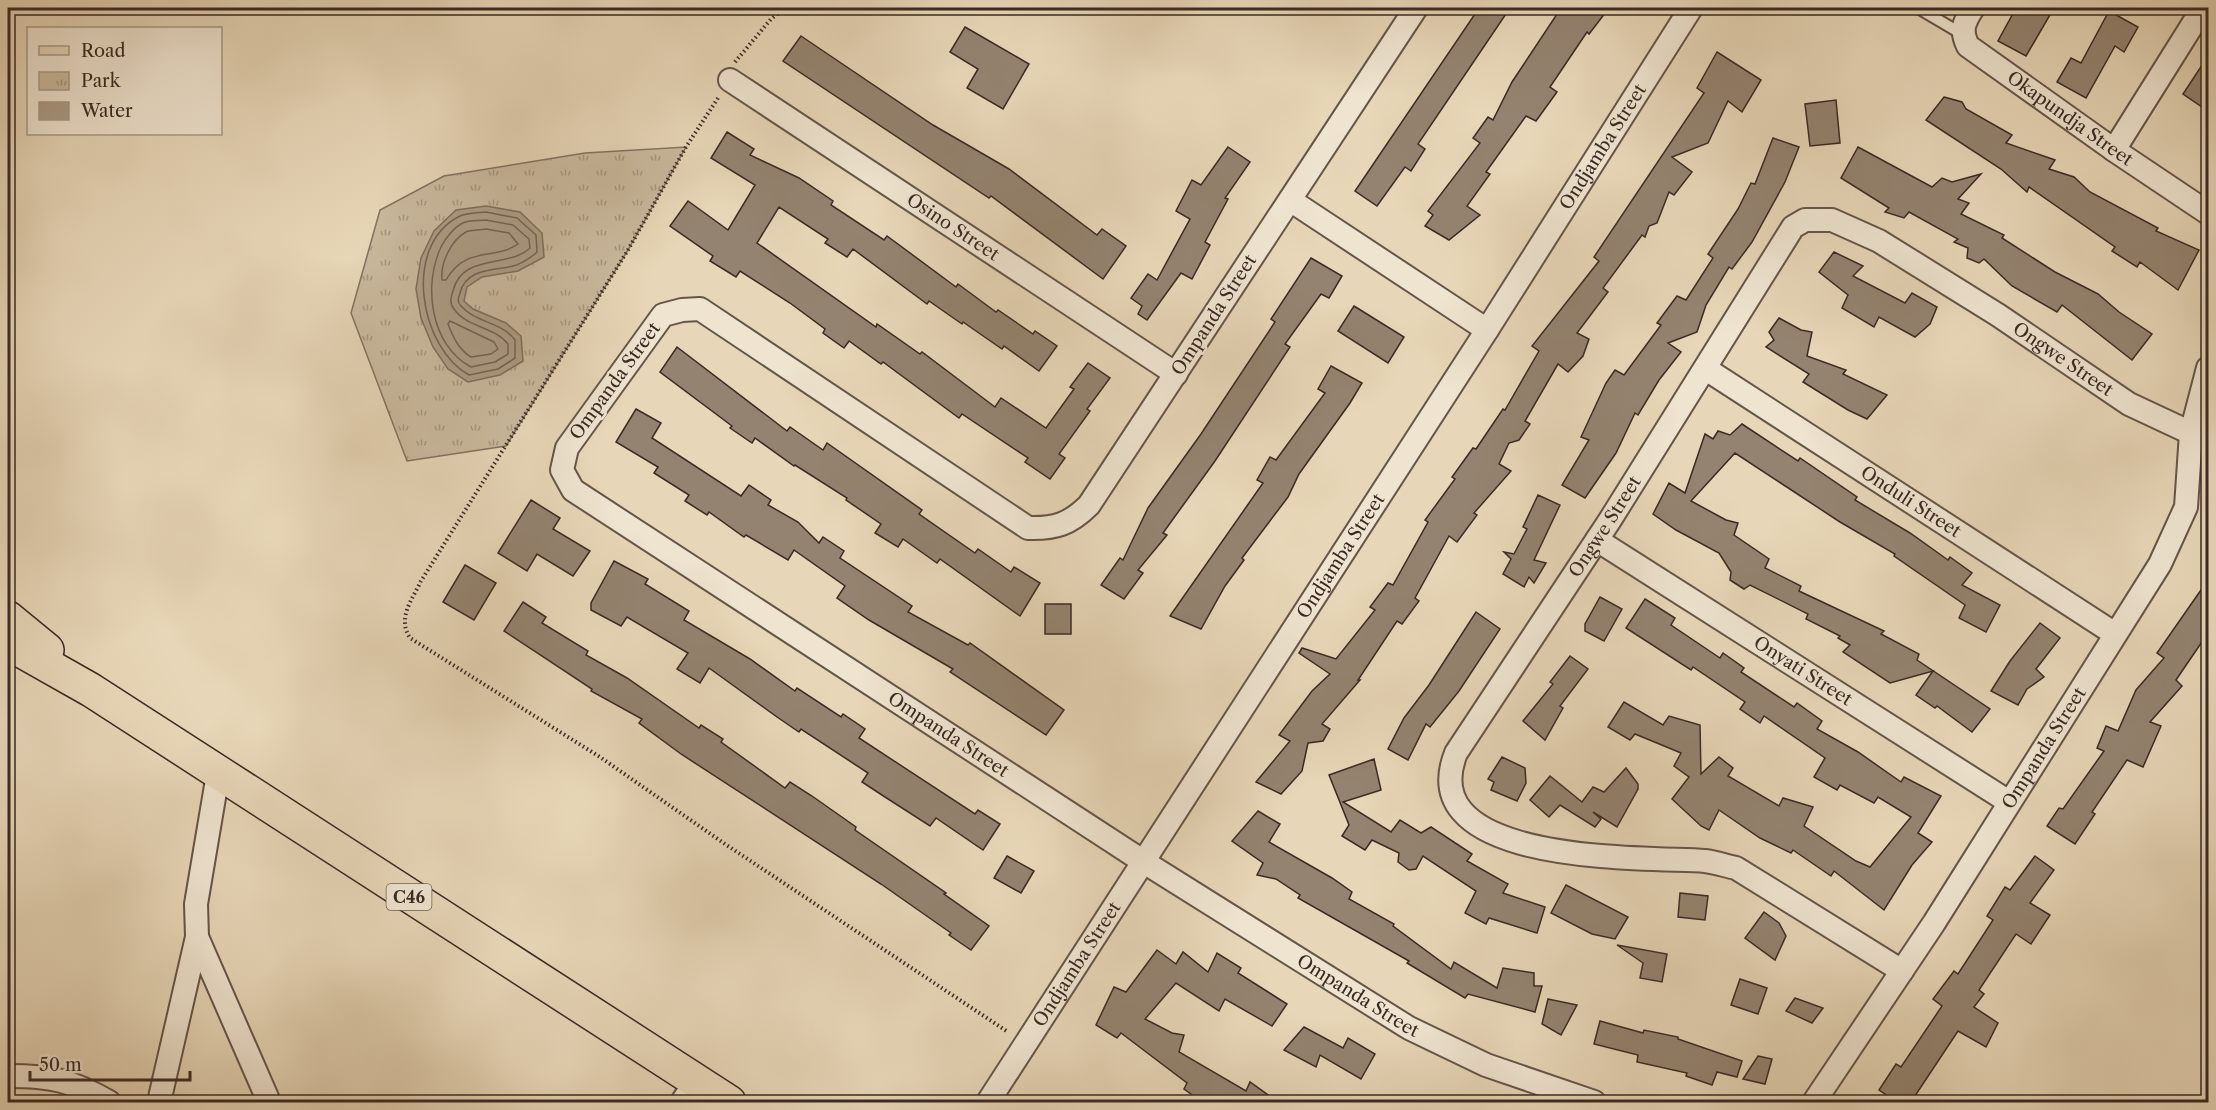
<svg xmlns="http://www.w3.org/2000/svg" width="2216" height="1110" viewBox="0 0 2216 1110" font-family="'Libre Caslon Text',serif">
<defs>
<pattern id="park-tufts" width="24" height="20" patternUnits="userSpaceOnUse" patternTransform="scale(1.5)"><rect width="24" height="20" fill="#cab99e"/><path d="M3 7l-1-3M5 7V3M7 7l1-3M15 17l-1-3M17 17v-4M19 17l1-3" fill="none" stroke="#a59781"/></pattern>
</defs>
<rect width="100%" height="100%" fill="#e7d6b7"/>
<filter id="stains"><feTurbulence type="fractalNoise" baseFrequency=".00333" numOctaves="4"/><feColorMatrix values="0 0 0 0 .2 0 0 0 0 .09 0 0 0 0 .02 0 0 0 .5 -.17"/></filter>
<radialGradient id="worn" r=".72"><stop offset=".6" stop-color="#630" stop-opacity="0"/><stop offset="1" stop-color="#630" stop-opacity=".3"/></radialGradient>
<path fill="url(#park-tufts)" stroke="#827261" stroke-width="1.5" d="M686 147 628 250 506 446 407 461 351 313 380 210 444 176 585 153Z"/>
<path fill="#ac9c85" stroke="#7e6e5e" stroke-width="1.5" d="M486 206 520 212 542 233 544 257 518 271 482 277 467 287 464 301 473 309 506 323 521 336 523 361 500 375 468 382 448 369 433 347 421 318 416 289 421 258 434 231 456 210Z"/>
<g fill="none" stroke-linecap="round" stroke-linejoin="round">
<g stroke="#736354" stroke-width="1.5">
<path d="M486 212 517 218 536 235 537 252C532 257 521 264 513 266 493 271 466 268 460 293 458 299 457 302 461 306 476 323 502 322 515 340V358L498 369 469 375C420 348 402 247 458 217 465 213 478 213 486 212Z"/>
<path d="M486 220 513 225 529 239 530 248C507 269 462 253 453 291 451 297 449 303 454 309 467 328 494 326 508 344V354L495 362 471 367C430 345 423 285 441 247 445 239 454 227 463 223 469 220 479 221 486 220Z"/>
<path d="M486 229 509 233 518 244C494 261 466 245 446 280H442C440 264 451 240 466 232 471 230 480 230 486 229Z"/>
<path d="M450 321 494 342 498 349 491 354 471 357C459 350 453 337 448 324Z"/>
</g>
</g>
<g fill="#948370" stroke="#3a2a24" stroke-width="1.5">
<path d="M1479 8H1510L1418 144 1425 149 1411 171 1405 167 1377 206 1355 191Z"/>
<path d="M1561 8H1609L1589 34 1587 32 1550 87 1557 92 1536 121 1526 116 1486 172 1490 174 1467 206 1480 215 1449 240 1425 226 1433 215 1428 211 1480 143 1473 138 1488 117 1493 120 1512 82Z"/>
<path d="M2016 8H2054L2026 56 1998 41Z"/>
<path d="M2109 11 2138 27 2124 52 2115 46 2086 98 2057 82 2071 58 2081 63Z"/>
<path d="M965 27 1029 64 1003 109 967 88 978 69 950 52Z"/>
<path d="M801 36 933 125 1009 169 1097 235 1102 229 1126 246 1103 279 991 196 989 198 783 61Z"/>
<path d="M1717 52 1761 80 1742 112 1728 101 1708 143 1672 157 1692 172 1674 195 1669 192 1657 223 1649 226 1645 237 1642 235 1603 288 1608 292 1577 333 1589 339 1583 356 1568 372 1558 364 1525 421 1530 424 1519 440 1509 443 1499 464 1511 471 1474 513 1477 515 1457 542 1449 536 1415 598 1419 601 1402 624 1397 621 1358 680H1360L1322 724 1330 729 1323 741 1308 743 1302 771 1281 794 1256 782 1290 741 1279 735 1312 691 1330 674 1299 653 1302 648 1336 659 1375 610 1370 607 1388 583 1393 585 1428 522 1425 520 1455 479 1452 477 1473 448 1476 449 1503 409 1505 410 1539 351 1532 346 1599 261 1594 257 1704 93 1697 88Z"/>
<path d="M2208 56V111L2183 94Z"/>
<path d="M1944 97 1962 102 1966 109 2012 135 2006 143 2055 160 2049 169 2074 177 2090 192 2158 228 2156 231 2199 250 2178 290 2140 262 2137 267 2112 251 2115 247 2029 187 2027 192 2001 169 1926 120Z"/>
<path d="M1836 100 1840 143 1810 146 1805 104Z"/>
<path d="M727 132 754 149 750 155 799 178 833 201 831 205 884 240 887 236 956 287 958 284 996 312 998 310 1033 334 1035 331 1057 346 1039 371 1004 346 1002 349 963 322 962 324 929 301 927 304 853 249 847 257 825 243 828 239 779 207 757 243 876 327 877 324 920 354 922 352 995 407 1001 398 1046 428 1074 389 1070 387 1088 363 1110 378 1087 409 1090 411 1059 454 1065 458 1050 479 1025 462 1028 458 962 414 959 418 883 362 881 364 849 341 844 348 823 333 825 329 790 303 740 271 736 277 710 261 713 256 670 226 688 201 728 230 755 185 711 158Z"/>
<path d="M1773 138 1799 147 1785 182 1752 242 1732 269 1729 267 1706 305 1697 332 1668 343 1681 352 1659 380 1638 415 1635 413 1616 453 1585 498 1562 485 1589 440 1581 437 1606 383 1615 370 1624 375 1661 325 1657 323 1677 296 1686 300 1713 258 1708 254 1738 209 1751 183 1755 184Z"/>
<path d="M1228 147 1250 162 1225 198 1228 199 1205 242 1210 245 1192 279 1181 273 1147 320 1138 314 1142 306 1131 298 1148 274 1157 280 1190 219 1176 211 1192 180 1201 185Z"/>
<path d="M1858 147 1932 187 1942 178 1952 182 1981 174 1958 199 1969 203 1961 214 2004 235 2002 238 2055 272 2098 294 2119 312 2152 334 2132 360 2062 305 2057 312 2012 286 1984 259 1979 263 1967 258 1968 248 1954 242 1958 239 1909 212 1904 218 1885 212 1889 208 1841 178Z"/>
<path d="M1834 252 1863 266 1853 276 1905 303 1912 293 1937 307 1930 324 1915 337 1879 317 1874 327 1842 308 1848 295 1819 272Z"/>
<path d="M1311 258 1342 276 1329 298 1321 294 1285 344 1290 347 1215 461 1163 533 1167 535 1138 570 1143 573 1124 599 1101 585 1120 558 1123 560 1148 508 1201 434 1275 322 1271 319Z"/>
<path d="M1354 306 1404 337 1388 363 1338 331Z"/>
<path d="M1779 318 1801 330 1812 332 1807 356 1846 370 1843 374 1887 395 1867 419 1848 410 1803 382 1809 374 1766 347 1774 340 1769 332Z"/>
<path d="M677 347 787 431 790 427 823 450 827 443 922 510 919 514 975 553 978 549 1011 572 1014 567 1040 583 1020 616 940 559 937 563 903 539 898 547 875 533 881 524 846 500 847 498 795 465 794 466 755 438 752 443 730 428 732 426 660 372Z"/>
<path d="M1331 366 1362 383 1350 403 1299 474 1288 497 1242 558 1244 560 1225 586 1201 629 1170 616 1263 483 1257 480 1270 457 1276 460 1325 393 1318 389Z"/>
<path d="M636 409 661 423 652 438 741 496 749 485 771 500 768 505 798 522 819 543 823 537 844 551 840 558 912 606 908 612 968 645 970 643 1064 710 1046 735 950 672 953 669 869 620 837 598 845 586 794 550 788 560 746 535 744 537 709 512 707 515 685 501 689 495 654 473 658 467 616 442Z"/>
<path d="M1742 424 1798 461 1800 458 1857 497 1855 500 1910 533 1948 560 1950 557 1972 573 1962 585 2000 605 1986 632 1959 618 1965 605 1894 556 1895 554 1840 522 1735 453 1691 501 1726 520 1738 523 1734 535 1769 559 1765 568 1801 586 1799 591 1884 631 1881 634 1919 654 1917 660 1990 709 1972 732 1937 706 1935 708 1916 695 1933 671 1890 683 1843 652 1850 645 1838 638 1840 636 1806 619 1808 614 1750 585 1744 589 1730 580 1731 572 1719 553 1676 530 1653 514 1669 483 1685 493 1705 434 1713 439 1718 431 1730 435Z"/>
<path d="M1538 495 1560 505 1534 560 1546 563 1534 583 1529 577 1524 587 1503 574 1511 559 1504 552 1514 554 1527 529 1523 527Z"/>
<path d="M531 500 560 518 553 529 590 551 573 576 537 554 527 571 498 553Z"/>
<path d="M614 561 648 579 645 584 689 611 684 620 750 659 795 691 797 688 841 717 843 714 865 729 859 738 975 814 978 810 1000 824 983 850 936 818 930 826 885 797 862 782 868 773 801 729 799 732 777 717 709 668 700 683 677 669 688 653 627 617 621 626 591 610V603Z"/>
<path d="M465 565 496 583 474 620 443 602Z"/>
<path d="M2208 580V633L2176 680 2182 686 2150 722 2161 726 2143 767 2127 760 2092 812 2095 814 2075 844 2047 826 2059 808 2063 809 2104 751 2097 748 2106 726 2118 731 2136 690 2164 658 2157 653Z"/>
<path d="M1600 597 1622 609 1604 641 1585 631V624Z"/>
<path d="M1645 599 1675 618 1671 625 1720 658 1723 653 1744 668 1741 672 1794 707 1797 703 1822 721 1817 729 1858 752 1901 782 1904 777 1941 796 1918 833 1932 842 1912 865 1884 910 1834 871 1831 876 1793 850 1791 853 1760 838 1719 810 1709 830 1701 826 1672 799 1689 777 1674 766 1681 753 1635 734 1630 740 1608 727 1624 702 1663 725 1669 716 1700 725 1701 774 1719 757 1733 768 1728 776 1779 806 1783 798 1813 807 1804 826 1856 861 1870 867 1911 817 1878 797 1874 803 1840 785 1837 790 1814 777 1825 758 1764 716 1760 723 1740 709 1745 702 1693 667 1691 670 1626 628Z"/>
<path d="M523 602 546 617 542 623 588 651 586 655 627 678 699 728 701 725 723 739 721 742 785 788 790 782 812 796 856 827 855 830 946 893 944 894 989 926 971 950 949 935 951 933 881 884 681 754 639 723 642 719 591 691 592 689 504 631Z"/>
<rect x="1045" y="604" width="26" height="30"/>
<path d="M1476 612 1500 629 1459 691 1430 727 1426 724 1408 760 1388 749 1404 718 1429 685Z"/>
<path d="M2040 623 2060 638 2036 669 2044 677 2027 689 2018 705 1991 691 2010 661Z"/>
<path d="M1570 656 1588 669 1560 706 1563 708 1545 740 1523 721 1553 684 1550 682Z"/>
<path d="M1502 757 1525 768 1526 783 1517 801 1491 790 1494 782 1488 779Z"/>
<path d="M1374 759 1381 790 1343 802 1391 832 1400 820 1421 833 1431 827 1472 854 1467 861 1508 884 1503 893 1545 907 1537 933 1489 918 1486 924 1465 913 1476 891 1423 856 1416 869 1409 870 1398 862 1399 853 1372 840 1365 850 1342 836 1349 825 1329 775Z"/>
<path d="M1626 768 1638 784V789L1617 827 1593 812 1601 819 1595 827 1560 805 1549 817 1530 800 1550 776 1582 802 1593 787 1604 792Z"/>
<path d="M1258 811 1280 824 1269 842 1332 878 1352 892 1349 899 1394 924 1393 926 1451 969 1454 962 1497 988 1503 968 1534 973V986H1542L1535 1012 1468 994 1465 998 1407 963 1409 961 1298 898 1300 895 1276 879 1257 875 1263 863 1232 841Z"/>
<path d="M1007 856 1034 871 1021 893 994 878Z"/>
<path d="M2035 856 2054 870 2030 903 2050 915 2031 944 2016 934 1979 990 1984 994 1974 1007 1998 1023 1986 1047 1958 1031 1911 1102H1897L1879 1090 1896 1064 1901 1067 1942 1006 1933 999 1954 971 1958 974 1993 920 1987 916 2005 887 2010 890Z"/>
<path d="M1566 885 1628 917 1615 939 1592 934 1551 913Z"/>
<path d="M1680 893 1708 896 1705 920 1678 917Z"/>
<path d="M1764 912 1779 923 1786 936 1775 960 1745 938Z"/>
<path d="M1617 945 1667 954 1662 982 1640 978 1643 963Z"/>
<path d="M1157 950 1176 964 1183 952 1208 972 1217 953 1241 968 1238 973 1287 1004 1272 1026 1225 999 1219 1011 1176 983 1145 1019 1172 1033 1184 1035 1179 1052 1246 1091 1250 1082 1278 1102H1202L1184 1089 1187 1083 1121 1033 1117 1038 1096 1025 1114 987 1126 992Z"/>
<path d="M1740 979 1767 988 1758 1014 1731 1005Z"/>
<path d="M1795 998 1823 1008 1812 1023 1786 1011Z"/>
<path d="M1548 999 1577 1005 1561 1035 1542 1024Z"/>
<path d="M1600 1021 1643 1033 1644 1030 1678 1037V1039L1742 1061 1737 1077 1717 1072 1712 1085 1686 1076 1687 1073 1637 1062 1638 1055 1594 1044Z"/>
<path d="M1304 1027 1343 1048 1348 1038 1375 1054 1361 1079 1320 1055 1316 1067 1284 1050Z"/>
<path d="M1758 1056 1772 1059 1765 1084 1743 1079Z"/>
</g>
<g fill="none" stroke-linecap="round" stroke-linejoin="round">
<defs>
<path id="lane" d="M1918 8 1962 34"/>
<g id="street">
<path id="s1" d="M1416 8 1089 505C1070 524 1055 529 1028 528L700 309 682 310 663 315 567 448 562 470 573 490 1144 862 1409 1028 1486 1065 1594 1102"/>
<path id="s2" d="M1973 8C1964 22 1960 30 1968 46L2114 150 2208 213"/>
<path id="s3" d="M730 80 1176 374"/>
<path d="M2114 150 2203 8"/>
<path d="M1290 200 1487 330"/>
<path id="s4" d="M1706 369 2115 634"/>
<path id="s5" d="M1597 540 2009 802"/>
<path d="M218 774 196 904 197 937 269 1102"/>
<path id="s6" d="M1902 971 1736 868C1726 866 1715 862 1705 861 1646 857 1411 866 1456 753L1610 520 1793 227 1805 220H1832L1879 241 1998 315 2129 404 2191 433"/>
<path d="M8 1076C51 1076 71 1080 109 1102"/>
<path d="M159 1102 197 937"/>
<path d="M682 1102 696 1081"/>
<path id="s7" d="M988 1102 1487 330 1691 8"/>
<path id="s8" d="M1814 1102 1934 923 2160 564 2186 507 2191 433 2208 368"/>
</g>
<g id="primary">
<path d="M8 618 47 650"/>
<path d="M8 643 91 690 729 1102"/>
</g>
</defs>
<use href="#lane" stroke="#655549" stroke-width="14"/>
<use href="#street" stroke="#655549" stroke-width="26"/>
<use href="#primary" stroke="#3a2a24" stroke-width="36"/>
<g stroke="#3a2a24" stroke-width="4" stroke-dasharray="1.5 3" stroke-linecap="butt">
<path d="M735 62 771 19 785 8"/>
<path d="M718 98 686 147 628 250 421 581C412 600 397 618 410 638L600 757 725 844 1008 1032"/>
</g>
<use href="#lane" stroke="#efe4d0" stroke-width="10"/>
<use href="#street" stroke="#efe4d0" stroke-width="22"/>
<use href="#primary" stroke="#e7d6b7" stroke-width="33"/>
</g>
<g text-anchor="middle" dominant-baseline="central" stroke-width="5" stroke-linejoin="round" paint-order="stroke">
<rect fill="#efe4d0" stroke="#706258" stroke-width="1.5" x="386.5" y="884" width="45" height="26" rx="4.5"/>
<g font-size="16" font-weight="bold" fill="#3a2a24">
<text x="409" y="897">C46</text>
</g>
<g font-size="18" fill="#3a2a24" stroke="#efe4d0">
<text stroke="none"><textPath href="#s2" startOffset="166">Okapundja Street</textPath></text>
<text stroke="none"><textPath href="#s7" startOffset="1136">Ondjamba Street</textPath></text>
<text stroke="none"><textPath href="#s3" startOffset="267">Osino Street</textPath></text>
<text transform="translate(1214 315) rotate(-57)">Ompanda Street</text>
<text stroke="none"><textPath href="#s6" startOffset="1478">Ongwe Street</textPath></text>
<text transform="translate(615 381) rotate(-54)">Ompanda Street</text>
<text stroke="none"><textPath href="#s4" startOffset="244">Onduli Street</textPath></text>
<text stroke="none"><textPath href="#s6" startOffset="813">Ongwe Street</textPath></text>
<text stroke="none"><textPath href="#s7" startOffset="650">Ondjamba Street</textPath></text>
<text stroke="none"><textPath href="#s5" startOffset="244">Onyati Street</textPath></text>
<text stroke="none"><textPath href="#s1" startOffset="1752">Ompanda Street</textPath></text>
<text stroke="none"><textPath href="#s8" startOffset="422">Ompanda Street</textPath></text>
<text stroke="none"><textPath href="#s7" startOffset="164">Ondjamba Street</textPath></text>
<text stroke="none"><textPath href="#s1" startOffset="2238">Ompanda Street</textPath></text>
</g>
</g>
<rect width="2216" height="1110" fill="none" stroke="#e7d6b7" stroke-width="30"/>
<rect x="9" y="9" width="2198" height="1092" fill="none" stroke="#3a2a24" stroke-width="3"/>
<rect x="15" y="15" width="2186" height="1080" fill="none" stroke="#3a2a24" stroke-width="1.5"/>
<rect x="27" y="27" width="195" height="108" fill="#efe4d0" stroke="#a79a8b" stroke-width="1.5"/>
<rect x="39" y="46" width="30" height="9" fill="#e7d6b7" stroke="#a79a8b" stroke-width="1.5"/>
<text x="81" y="57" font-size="18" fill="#3a2a24">Road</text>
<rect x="39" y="72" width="30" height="18" fill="url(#park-tufts)" stroke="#a79a8b" stroke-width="1.5"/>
<text x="81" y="87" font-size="18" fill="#3a2a24">Park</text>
<rect x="39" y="102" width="30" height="18" fill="#ac9c85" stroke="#a79a8b" stroke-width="1.5"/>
<text x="81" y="117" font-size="18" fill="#3a2a24">Water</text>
<path d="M30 1071v9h160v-9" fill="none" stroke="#3a2a24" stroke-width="3"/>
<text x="39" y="1071" font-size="18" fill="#3a2a24" stroke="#efe4d0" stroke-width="4.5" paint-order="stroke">50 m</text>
<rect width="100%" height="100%" filter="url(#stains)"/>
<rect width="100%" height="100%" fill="url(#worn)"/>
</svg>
